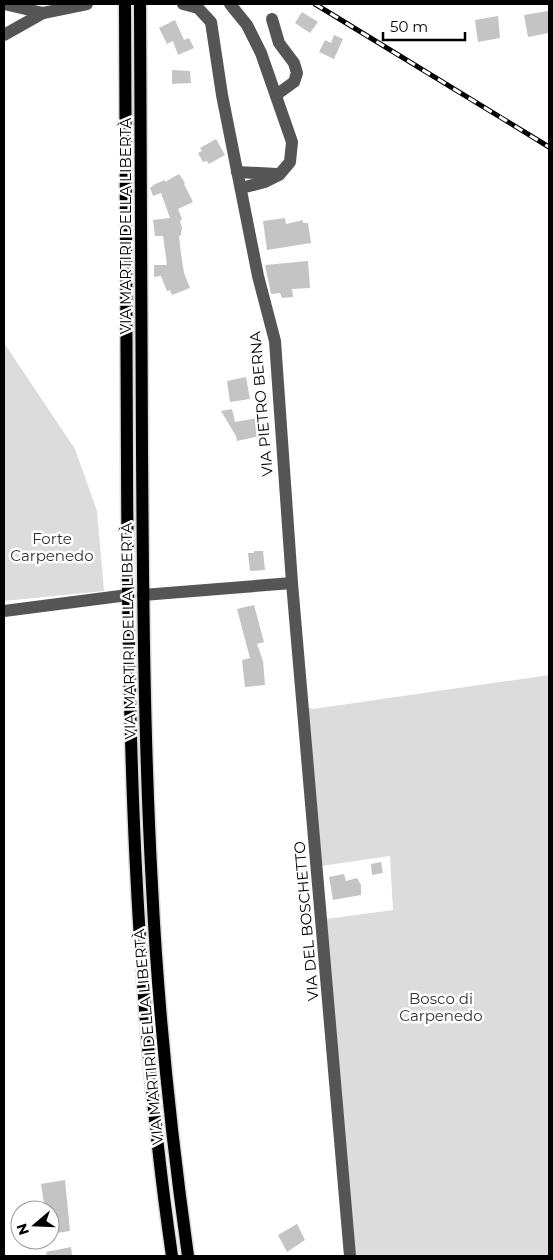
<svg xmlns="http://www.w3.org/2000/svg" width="553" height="1260" viewBox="0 0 553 1260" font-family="Montserrat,sans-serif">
<rect width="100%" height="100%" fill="#fff"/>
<g fill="#dcdcdc">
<path d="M4 343 75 449 97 511 104 591 4 601Z"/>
<path d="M549 675V1256H353L326 919 393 910 390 856 321 866 307 707 313 709Z"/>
</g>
<g fill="#c4c4c4">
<path d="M548 11 549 33 528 37 524 15Z"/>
<path d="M302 12 318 22 310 33 295 23Z"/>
<path d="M498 16 500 38 478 42 475 20Z"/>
<path d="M175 20 184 40 189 38 194 48 178 55 173 41 167 44 159 28Z"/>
<path d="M334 35 343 39 334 59 319 52 325 40 331 43Z"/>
<path d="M172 70 190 71 191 83 172 84Z"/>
<path d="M216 139 225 155 209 164 207 161 203 162 198 153 202 151 200 148Z"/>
<path d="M179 174 185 183 184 184 193 202 178 209 182 219 180 221 182 228 181 235 179 236 181 254 184 273 190 288 172 295 170 290 167 291 161 276 154 277V265H167L163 236H155L153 220 170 218 161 193 153 196 150 188 155 184 165 180V182Z"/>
<path d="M285 218 286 224 303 220V223H308L311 243 267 250 263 221Z"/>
<path d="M308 261 310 288 292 289 293 297 282 298 280 293 271 294 265 265Z"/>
<path d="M246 377 250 399 230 402 227 381Z"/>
<path d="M232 409 235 422 257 418 260 436 237 441 236 436 221 411Z"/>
<path d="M254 551H263L265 570 250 571 248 553H254Z"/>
<path d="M254 605 264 642 257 644 263 661 265 685 245 687 242 660 250 658 237 609Z"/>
<path d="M381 862 383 873 372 875 371 864Z"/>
<path d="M344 874 346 881 357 878 361 885V895L333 900 329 877Z"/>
<path d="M65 1180 70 1231 50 1234V1210H45L41 1184Z"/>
<path d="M297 1224 305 1240 287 1252 278 1235Z"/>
<path d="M71 1247 72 1256H47L46 1252Z"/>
</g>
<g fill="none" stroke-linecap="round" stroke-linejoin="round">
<defs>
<g id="major">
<path d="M125 4C126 157 126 311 127 464 128 730 134 993 172 1256"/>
<path d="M140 4C141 153 142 302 142 451 143 596 144 741 152 886 158 1010 171 1134 188 1256"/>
</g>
</defs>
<use href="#major" stroke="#dbdbdb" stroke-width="15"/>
<g stroke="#555" stroke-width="12">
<path d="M4 4 43 13"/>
<path d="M230 4 247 25 261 53 292 142 290 162 279 175 265 182 241 188"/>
<path d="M272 19 279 43 294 63 297 73 294 82 276 95"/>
<path d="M4 35 43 13 87 4"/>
<path d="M237 172 277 174"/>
<path d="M292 583 350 1256"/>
<path d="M143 595 292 583 275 341 258 276 222 95 211 22 198 8 183 4"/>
<path d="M4 611 128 595"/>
</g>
<use href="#major" stroke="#000" stroke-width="12"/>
<defs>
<path id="rail" d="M315 4 549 147"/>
</defs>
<use href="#rail" stroke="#000" stroke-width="5"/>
<use href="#rail" stroke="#fff" stroke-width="3" stroke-dasharray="9" stroke-linecap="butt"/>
</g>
<g text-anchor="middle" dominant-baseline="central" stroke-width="5" stroke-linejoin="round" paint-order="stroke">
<g font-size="15" fill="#000" stroke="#fff">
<text transform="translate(125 226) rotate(-90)">VIA MARTIRI DELLA LIBERTÀ</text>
<text transform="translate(261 404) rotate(-95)">VIA PIETRO BERNA</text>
<text transform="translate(128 631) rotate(-91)">VIA MARTIRI DELLA LIBERTÀ</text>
<text transform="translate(306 921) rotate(-95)">VIA DEL BOSCHETTO</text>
<text transform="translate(148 1037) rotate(-95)">VIA MARTIRI DELLA LIBERTÀ</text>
</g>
<g font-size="15" fill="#333" stroke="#fff">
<text x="52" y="538">Forte<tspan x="52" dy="17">Carpenedo</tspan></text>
<text x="441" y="998">Bosco di<tspan x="441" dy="17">Carpenedo</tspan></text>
</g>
</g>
<rect width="553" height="1260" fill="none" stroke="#000000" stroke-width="10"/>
<g transform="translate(35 1225) rotate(251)"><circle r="24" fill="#ffffff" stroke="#999999"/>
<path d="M0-4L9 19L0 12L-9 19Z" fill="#000000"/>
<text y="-8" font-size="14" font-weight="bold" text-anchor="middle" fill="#000000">N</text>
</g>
<path d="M383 32v8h82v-8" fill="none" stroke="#000000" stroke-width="2.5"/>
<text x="390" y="32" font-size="15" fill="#000000" stroke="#ffffff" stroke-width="4" paint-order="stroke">50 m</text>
</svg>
